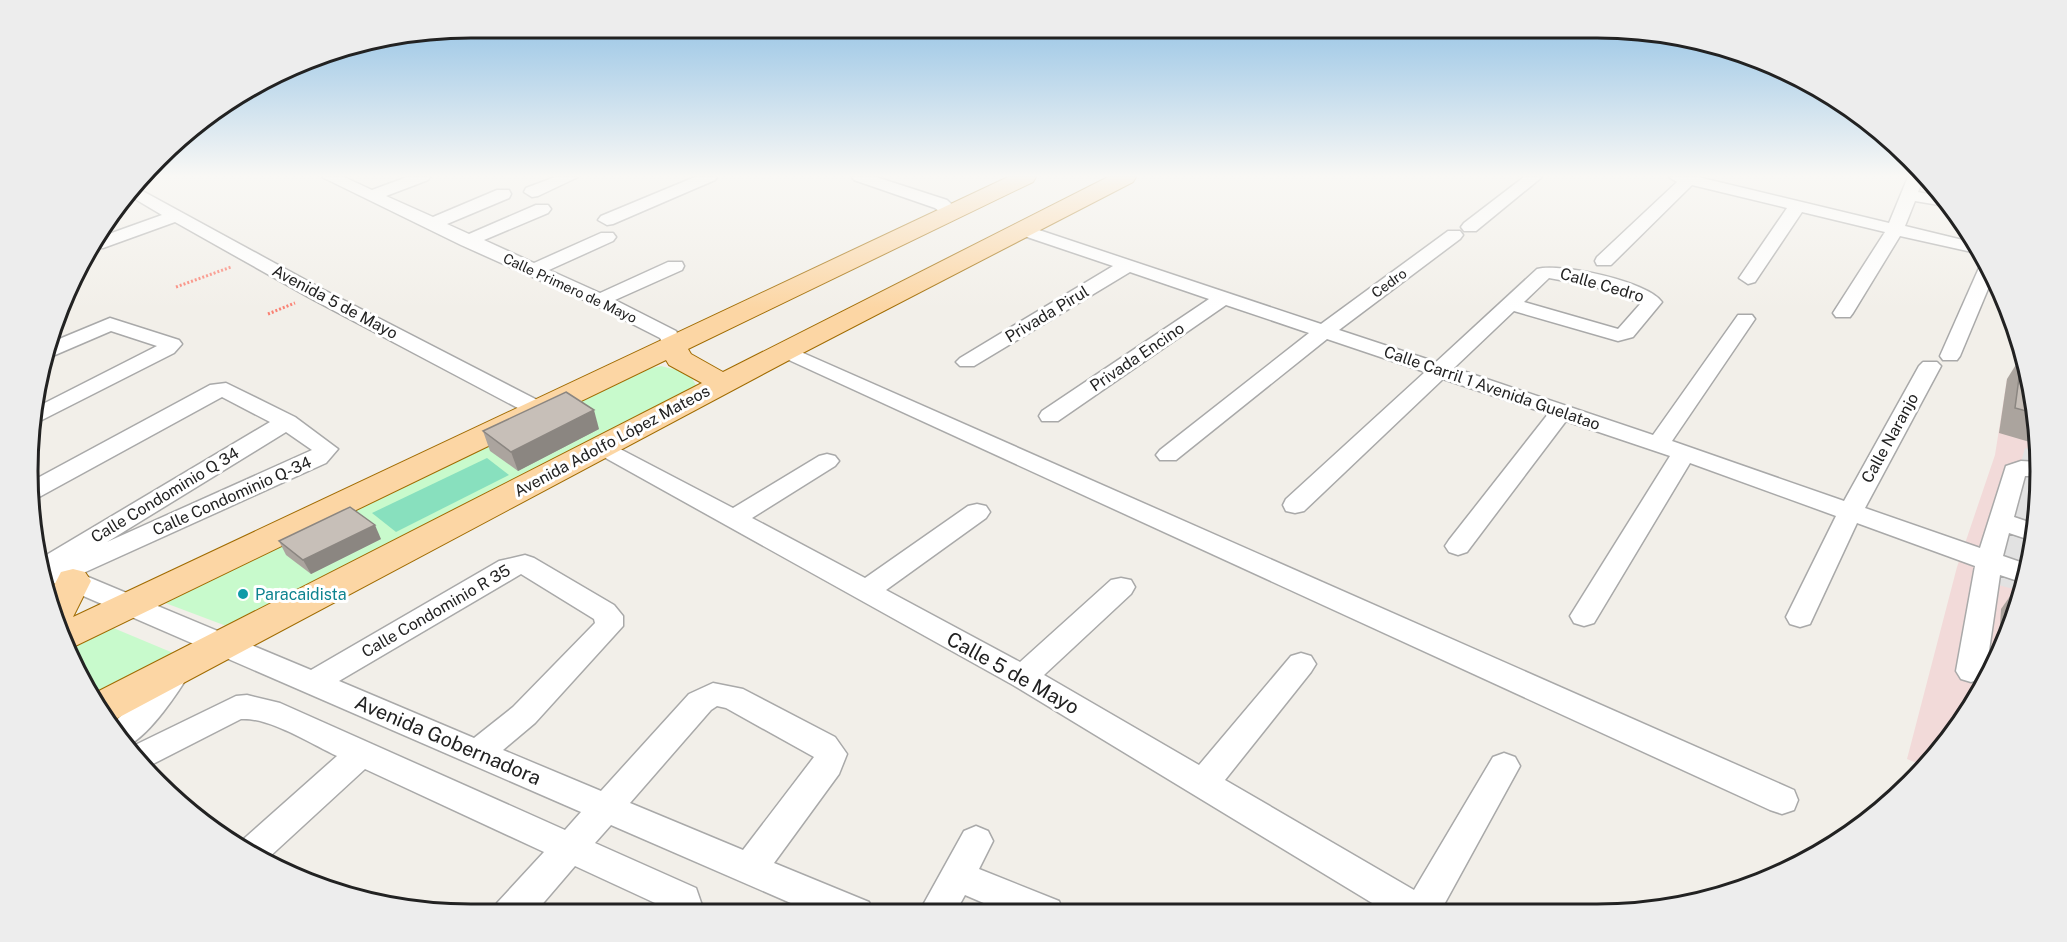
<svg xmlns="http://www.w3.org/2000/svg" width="2067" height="942" viewBox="0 0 2067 942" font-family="'Public Sans',sans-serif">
<rect width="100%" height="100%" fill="#f2efe9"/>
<path fill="#f2dad9" d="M2007 379 2032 386 2040 471 2032 557 2006 641 1948 741 1924 766 1907 759 1957 567 1995 455Z"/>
<g fill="#c8facc">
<path d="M661 366 689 373 697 387 229 627 160 601 634 372Z"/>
<path d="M111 627 178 655 91 699 66 648Z"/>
</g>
<path fill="#88e0be" d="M487 458 509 475 396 532 372 513Z"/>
<path fill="#e2e2e2" d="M2025 448 2038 451 2040 471 2032 557 2021 591 1987 582Z"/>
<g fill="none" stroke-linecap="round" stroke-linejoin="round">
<defs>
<g id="minor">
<path d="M322 177H344L372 190 407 177H430L428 180 386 196 433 217 497 190H509L511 194 509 198 447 224 469 234 536 205H548L551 209 548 213 484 240 534 263 601 233H613L616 237 613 241 549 270 600 293 668 262H682L684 266 682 270 615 300 676 331 683 345 680 349H666L660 338 593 304 461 245Z"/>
<path d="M555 177H578L538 196 532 197 524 192 526 188Z"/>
<path d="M695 177H717L715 180 613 224 607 225 598 220 601 216Z"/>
<path d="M852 177H876L947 200 960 212 957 216H945L935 208 854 180Z"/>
<path d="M1524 177H1542L1476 231H1464L1461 227 1464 223Z"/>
<path d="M1669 177H1698L1889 223 1908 177H1924L1918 192 1943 197 1951 207 1915 201 1905 226 1975 243 1981 254 1900 236 1853 313 1850 317H1836L1833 313 1885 232 1802 212 1755 282 1748 284 1739 278 1787 208 1692 185 1611 265H1597L1595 261 1597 257 1677 182Z"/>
<path d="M137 188 324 290 547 405 550 410 547 415H531L310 298 175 222 103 248H91L89 246 95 239 162 215 130 196Z"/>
<path d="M1021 224 1321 324 1448 231H1460L1463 235 1460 239 1339 330 1436 362 1537 269C1561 263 1647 281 1662 302L1633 337 1618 341 1514 311 1454 368 1653 435 1738 315H1752L1755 319 1672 441 1844 501 1919 366 1923 362H1937L1941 366 1865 508 1980 548 2006 466 2021 461 2039 462V476H2025L2014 517 2035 524 2033 541 2009 533 2003 556 2029 565 2024 583 2000 575 1986 671 1981 679 1971 682 1961 679 1956 671 1975 566 1857 523 1810 624 1800 627 1790 624 1786 617 1836 516 1690 463 1594 623 1584 626 1574 623 1570 616 1670 456 1566 421 1467 552 1458 555 1449 552 1445 546 1449 540 1548 414 1443 379 1304 511 1295 513 1286 511 1283 505 1286 499 1425 372 1327 339 1176 460H1160L1156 455 1160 450 1309 333 1226 305 1058 421H1042L1039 416 1042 411 1209 299 1130 272 974 366H960L956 362 960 358 1113 266 1015 233 1012 229 1015 225ZM1549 278 1593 286 1641 303 1618 329 1524 302Z"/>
<path d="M1986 263 1993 277 1960 356 1957 360H1943L1940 356 1979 268Z"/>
<path d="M110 318 179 340 182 344 174 353 34 424 35 408 157 346 111 331 55 355 46 357 52 342Z"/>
<path d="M785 345 1794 790 1798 800 1794 810 1782 814 1770 810 778 355 775 351 778 347Z"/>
<path d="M226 383 295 417 338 449 326 463 81 574 311 670 499 561 525 555 534 558 614 605 623 616V626L535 723 503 750 601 791 689 694 713 683 743 689 835 737 847 754 839 774 774 863 869 902 874 914H816L611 825 595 843 696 888 705 914H669L668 909 575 866 533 915H492L497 903 544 852 365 769 266 860 239 843 337 756C311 744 269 717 241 719L147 767 131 747 236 696 247 695 280 703 565 830 581 812 42 578 38 559H44L48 554 270 422 222 397 41 496 32 499V481L210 385ZM286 432 312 450 107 542ZM521 574 594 619 595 623 513 707 474 738 339 681ZM717 706 726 708 814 757 743 850 630 803 711 710Z"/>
<path d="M601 439 733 508 819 456 827 454 835 456 839 461 835 466 752 518 865 578 968 506 977 504 986 506 990 512 986 518 886 590 1020 662 1111 580 1121 578 1131 580 1135 587 1131 594 1044 675 1199 765 1291 656 1301 653 1311 656 1316 664 1311 672 1225 780 1414 890 1493 757 1504 753 1515 757 1520 766 1440 912H1387L1013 685 593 451 589 446 593 441Z"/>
<path d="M176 660 186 663 191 671C178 693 151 733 129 745L112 724 135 703 166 663Z"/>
<path d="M976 826 988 831 993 841 979 869 1059 901 1064 913H1007L965 895 955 913 918 914 964 831Z"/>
</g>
<path id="major" d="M1008 177H1036L1033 182 688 349 691 354 723 372 1108 177H1136L1133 182 795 357 114 720 110 721 89 696 702 383 669 365 666 360 67 650 50 613 47 599 61 572 73 569 85 572 91 581 73 617Z"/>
</defs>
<use href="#minor" stroke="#a9a9a9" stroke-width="3"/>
<use href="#major" stroke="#a06b00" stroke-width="2"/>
<g stroke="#fa8072" stroke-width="3" stroke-dasharray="2 2" stroke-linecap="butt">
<path d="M176 287 231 267"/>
<path d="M268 314 295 303"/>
</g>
<use href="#minor" fill="#fff" fill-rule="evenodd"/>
<use href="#major" fill="#fcd6a4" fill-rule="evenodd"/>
</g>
<g fill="#aba49e">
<path d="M2022 355 2031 384 2037 444 1999 433 2007 379Z"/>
<path d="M599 429 518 471 490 451 483 431Z"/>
<path d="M381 539 311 574 286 555 279 541Z"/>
<path d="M2020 582 2024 583 2006 641 1998 656 2001 609Z"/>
</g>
<g fill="#8b8681">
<path d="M594 410 599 429 518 471 511 452Z"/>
<path d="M375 525 381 539 311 574 303 560Z"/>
</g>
<g fill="#c7bfb8" stroke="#8b8681" stroke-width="1.5">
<path d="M2022 355H2023L2031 384 2034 413 2015 408Z"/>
<path d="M566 392 594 410 511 452 483 431Z"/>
<path d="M350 507 375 525 303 560 279 541Z"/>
<path d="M2020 582 2024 583 2019 598Z"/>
</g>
<linearGradient id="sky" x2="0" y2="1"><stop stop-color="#8fc0e4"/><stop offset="0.57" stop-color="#f9f8f5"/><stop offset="1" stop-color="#f9f8f5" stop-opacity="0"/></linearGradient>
<rect width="2067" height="309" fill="url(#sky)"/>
<circle fill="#0f9aa8" stroke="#fff" stroke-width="2" cx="243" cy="594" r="6"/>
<g text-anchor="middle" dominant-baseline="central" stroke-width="6" stroke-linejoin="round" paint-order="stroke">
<g font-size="14" fill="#222" stroke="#fff">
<text transform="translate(1389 283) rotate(-36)">Cedro</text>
<text transform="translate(570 288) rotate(25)">Calle Primero de Mayo</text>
</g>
<g font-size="16" fill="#222" stroke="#fff">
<text transform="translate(1602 285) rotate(16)">Calle Cedro</text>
<text transform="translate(335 302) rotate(28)">Avenida 5 de Mayo</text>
<text transform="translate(1047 314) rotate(-31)">Privada Pirul</text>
<text transform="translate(1137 357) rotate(-34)">Privada Encino</text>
<text transform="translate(1492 388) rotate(19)">Calle Carril 1 Avenida Guelatao</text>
<text transform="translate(1890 438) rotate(-61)">Calle Naranjo</text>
<text transform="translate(612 441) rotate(-28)">Avenida Adolfo López Mateos</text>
<text transform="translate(165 495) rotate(-31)">Calle Condominio Q 34</text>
<text transform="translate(232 496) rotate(-24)">Calle Condominio Q-34</text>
<text transform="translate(436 611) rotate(-30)">Calle Condominio R 35</text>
</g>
<g font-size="16" fill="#0d838f" stroke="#fff" text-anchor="start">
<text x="255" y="594">Paracaidista</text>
</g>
<g font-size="20" fill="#222" stroke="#fff">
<text transform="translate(1013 673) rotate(29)">Calle 5 de Mayo</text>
<text transform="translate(448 740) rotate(23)">Avenida Gobernadora</text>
</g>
</g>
<path d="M0 0H2067V942H0ZM471 38H1597A433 433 0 0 1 2030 471V471A433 433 0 0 1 1597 904H471A433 433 0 0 1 38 471V471A433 433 0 0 1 471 38Z" fill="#ededed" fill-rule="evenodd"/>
<path fill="none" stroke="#222" stroke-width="3" d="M471 38H1597A433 433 0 0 1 2030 471V471A433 433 0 0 1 1597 904H471A433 433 0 0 1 38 471V471A433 433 0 0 1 471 38Z"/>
</svg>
